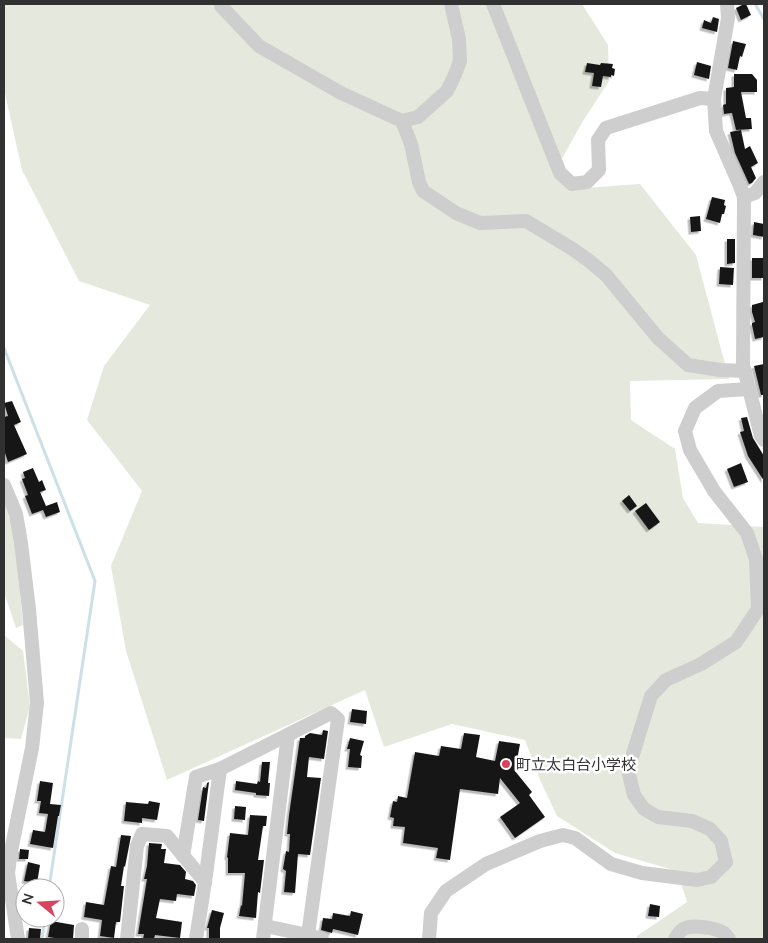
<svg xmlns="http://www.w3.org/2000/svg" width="768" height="943" viewBox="0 0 768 943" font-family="Mulish,'Noto Sans JP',sans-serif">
<defs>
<filter id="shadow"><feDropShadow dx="-2.5" dy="2.5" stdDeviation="0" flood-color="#0004"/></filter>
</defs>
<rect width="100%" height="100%" fill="#fff"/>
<g fill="#e5e9dd">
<path d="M4 4H582L608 45 609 81 583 121 555 171 571 189 640 184 696 255 729 379 630 381 631 420 675 449 683 498 698 523 764 527V939H637V936L687 902 677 871 615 853 557 816 541 782 525 740 452 724 384 747 365 690 167 780 126 651 111 566 142 491 87 420 104 366 150 305 79 281 22 170 4 89Z"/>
<path d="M4 499 11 517 19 579 23 625 16 628 4 592Z"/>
<path d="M4 633V635L23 651 30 706 21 739 4 738Z"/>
</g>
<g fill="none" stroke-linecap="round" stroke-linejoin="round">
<g stroke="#cce0e8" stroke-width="3">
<path d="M755 4 764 19"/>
<path d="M4 348 95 581 49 888"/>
<path d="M42 939 45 918"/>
</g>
</g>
<g fill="#181818" filter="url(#shadow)">
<path d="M744 4H746L751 15 741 20 736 8Z"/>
<path d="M713 17 719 19 717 32 702 28 704 20 711 23Z"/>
<path d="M733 41 746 44 742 57 740 56 737 70 728 68Z"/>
<path d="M697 62 711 66 709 79 694 75Z"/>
<path d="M587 63 600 65 601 63 613 64 612 68 615 69 614 76 611 75V77L603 76 601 87 592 86 594 73 585 72Z"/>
<path d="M734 74H752L757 80V92H741L746 118H751L752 129 736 130 732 113 724 114 723 105 726 104V88L734 87Z"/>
<path d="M741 130 745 149 750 146 758 163 751 167 756 178 752 183 749 184 735 153 730 132Z"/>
<path d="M712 197 725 200 724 205 726 206 724 214H722L720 223 706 219Z"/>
<path d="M700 216 701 231 691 232 690 217Z"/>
<path d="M754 222 764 224V237L753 235Z"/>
<path d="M727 239H735V263L727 264Z"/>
<rect x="752" y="258" width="12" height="20"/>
<path d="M720 267 734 268 733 285 719 284Z"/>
<path d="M763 302 764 307V337L755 339 752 325V323L755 322 752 312V305Z"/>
<path d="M764 364V395H761L754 366Z"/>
<path d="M12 401 21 422 14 425 27 454 8 462 4 450V417L8 416 4 403Z"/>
<path d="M747 417 753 438 764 456V481L748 456 740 432 744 431 741 418Z"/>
<path d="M741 463 748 482 734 487 727 469Z"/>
<path d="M33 468 39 482 42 480 46 490 40 492 46 506 57 502 60 512 46 517 43 510 32 514 25 496 28 495 22 479 25 478 23 472Z"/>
<path d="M629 495 637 506 630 511 622 501Z"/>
<path d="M646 503 660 522 649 530 635 511Z"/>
<path d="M352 709 367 711 366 724 350 722Z"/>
<path d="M323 730 328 731 324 759 309 757 307 777 321 778 310 855 298 854 295 893 284 892 286 871 283 869 286 851 289 852 290 834H287L289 815 300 738H305V736L310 733 322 735Z"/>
<path d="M464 733 480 735 476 757 495 761 499 741 520 744 515 771 532 792 529 795 545 817 515 838 500 817 520 803 500 778 498 794 460 789 450 860 436 858 438 848 403 843 405 827 393 826 394 818 390 817 393 801 397 802 398 796 407 798 415 752 439 756 441 746 461 749Z"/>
<path d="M350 738 364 741 360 755 362 756 361 768 348 767 350 749H347Z"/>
<path d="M262 762H270L268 783H270L269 796 256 795V793L235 790 236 781 257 784 258 781 260 782Z"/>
<path d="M40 781 53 783 50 804 61 805 59 816H58L53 848 30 844 33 830 45 832 48 814 39 813 41 801H37Z"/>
<path d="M209 782 204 821 198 820 203 787 206 788 207 783Z"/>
<path d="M149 801 160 803 157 820 142 818V823L124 821 126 802 148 804Z"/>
<path d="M235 806 246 807 245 820 234 819Z"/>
<path d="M250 815 267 816 266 826H263L258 860H264L260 893 258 892 256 918 239 916 241 905 242 906 245 873H228V858L227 857 230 833 248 835Z"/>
<path d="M121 835 131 836 125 867 124 866 121 886H124L120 922H116L114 938 100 936 102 920 84 917 86 902 104 905 111 866 116 867Z"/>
<path d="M149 843 162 844 161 849H166L164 863 180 865 186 872 185 879 193 881 196 885 194 896 177 894 176 901 160 899 156 918 182 922 180 938 155 935 154 939H143L144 934H138L147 879H144L147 866Z"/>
<path d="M20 849 29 850 28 859H19Z"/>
<path d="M28 862 40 865 37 883 24 881Z"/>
<path d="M650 904 660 906 659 917 648 916Z"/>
<path d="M212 910 224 913 220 928V939H209V928H207Z"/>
<path d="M351 911 363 914 358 935 333 929 332 933 321 930 323 918 332 919 333 913 350 916Z"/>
<path d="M51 921 74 925 73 939H61L48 937Z"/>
<path d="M29 928 41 929 40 939H28Z"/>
</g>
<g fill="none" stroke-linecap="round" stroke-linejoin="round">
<g stroke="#cecece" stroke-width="14">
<path d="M221 4V6L259 46 341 93 402 121 418 117 447 91 454 77 460 61 459 39 451 4"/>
<path d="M493 4 560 173 572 184 587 182 599 170 598 140 606 128 700 98 714 99"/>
<path d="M727 4 728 18 714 99 716 131 740 186 744 197 743 365 761 436 764 440"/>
<path d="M402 121 411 144 419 182 423 191 456 213 480 223 526 221 571 248 588 260 606 275 658 338 688 365 720 370 745 371"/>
<path d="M744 197 755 193 764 182"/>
<path d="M4 485 16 514 21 543 29 609 37 703 32 748 11 851 8 873 18 939"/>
<path d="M183 856 196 777 220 769"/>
<path d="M205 882 220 769 331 713 338 719 308 935 306 939"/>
<path d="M265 926 308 935 322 939"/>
<path d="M82 939V929"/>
<path d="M127 939 137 846 142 834 167 836 205 882 196 939"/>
<path d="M263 939 288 735"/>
<path d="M429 939 431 913 446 891 486 864 540 841 563 835 575 838 611 864 642 873 697 880 711 877 726 862 721 841 710 829 692 821 658 817 644 809 634 795 628 770 651 696 666 680 701 664 736 642 758 609 756 559 747 533 714 491 690 450 685 431 695 408 718 391 749 389"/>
<path d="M675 939C677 936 679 932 682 930 690 923 716 928 724 933 726 935 727 937 729 939"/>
</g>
</g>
<circle fill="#d6455d" stroke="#fff" stroke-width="2" cx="506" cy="764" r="5"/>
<g text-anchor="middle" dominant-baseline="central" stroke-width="5" stroke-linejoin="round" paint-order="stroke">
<g font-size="15" fill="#313131" stroke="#fff" text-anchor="start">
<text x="516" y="764">町立太白台小学校</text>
</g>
</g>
<rect width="768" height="943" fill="none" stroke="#313131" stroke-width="10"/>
<g transform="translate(40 903) rotate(288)"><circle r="24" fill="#ffffff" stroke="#adadad"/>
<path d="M0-4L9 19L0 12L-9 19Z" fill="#d6455d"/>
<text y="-8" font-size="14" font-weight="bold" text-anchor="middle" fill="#313131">N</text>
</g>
</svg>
